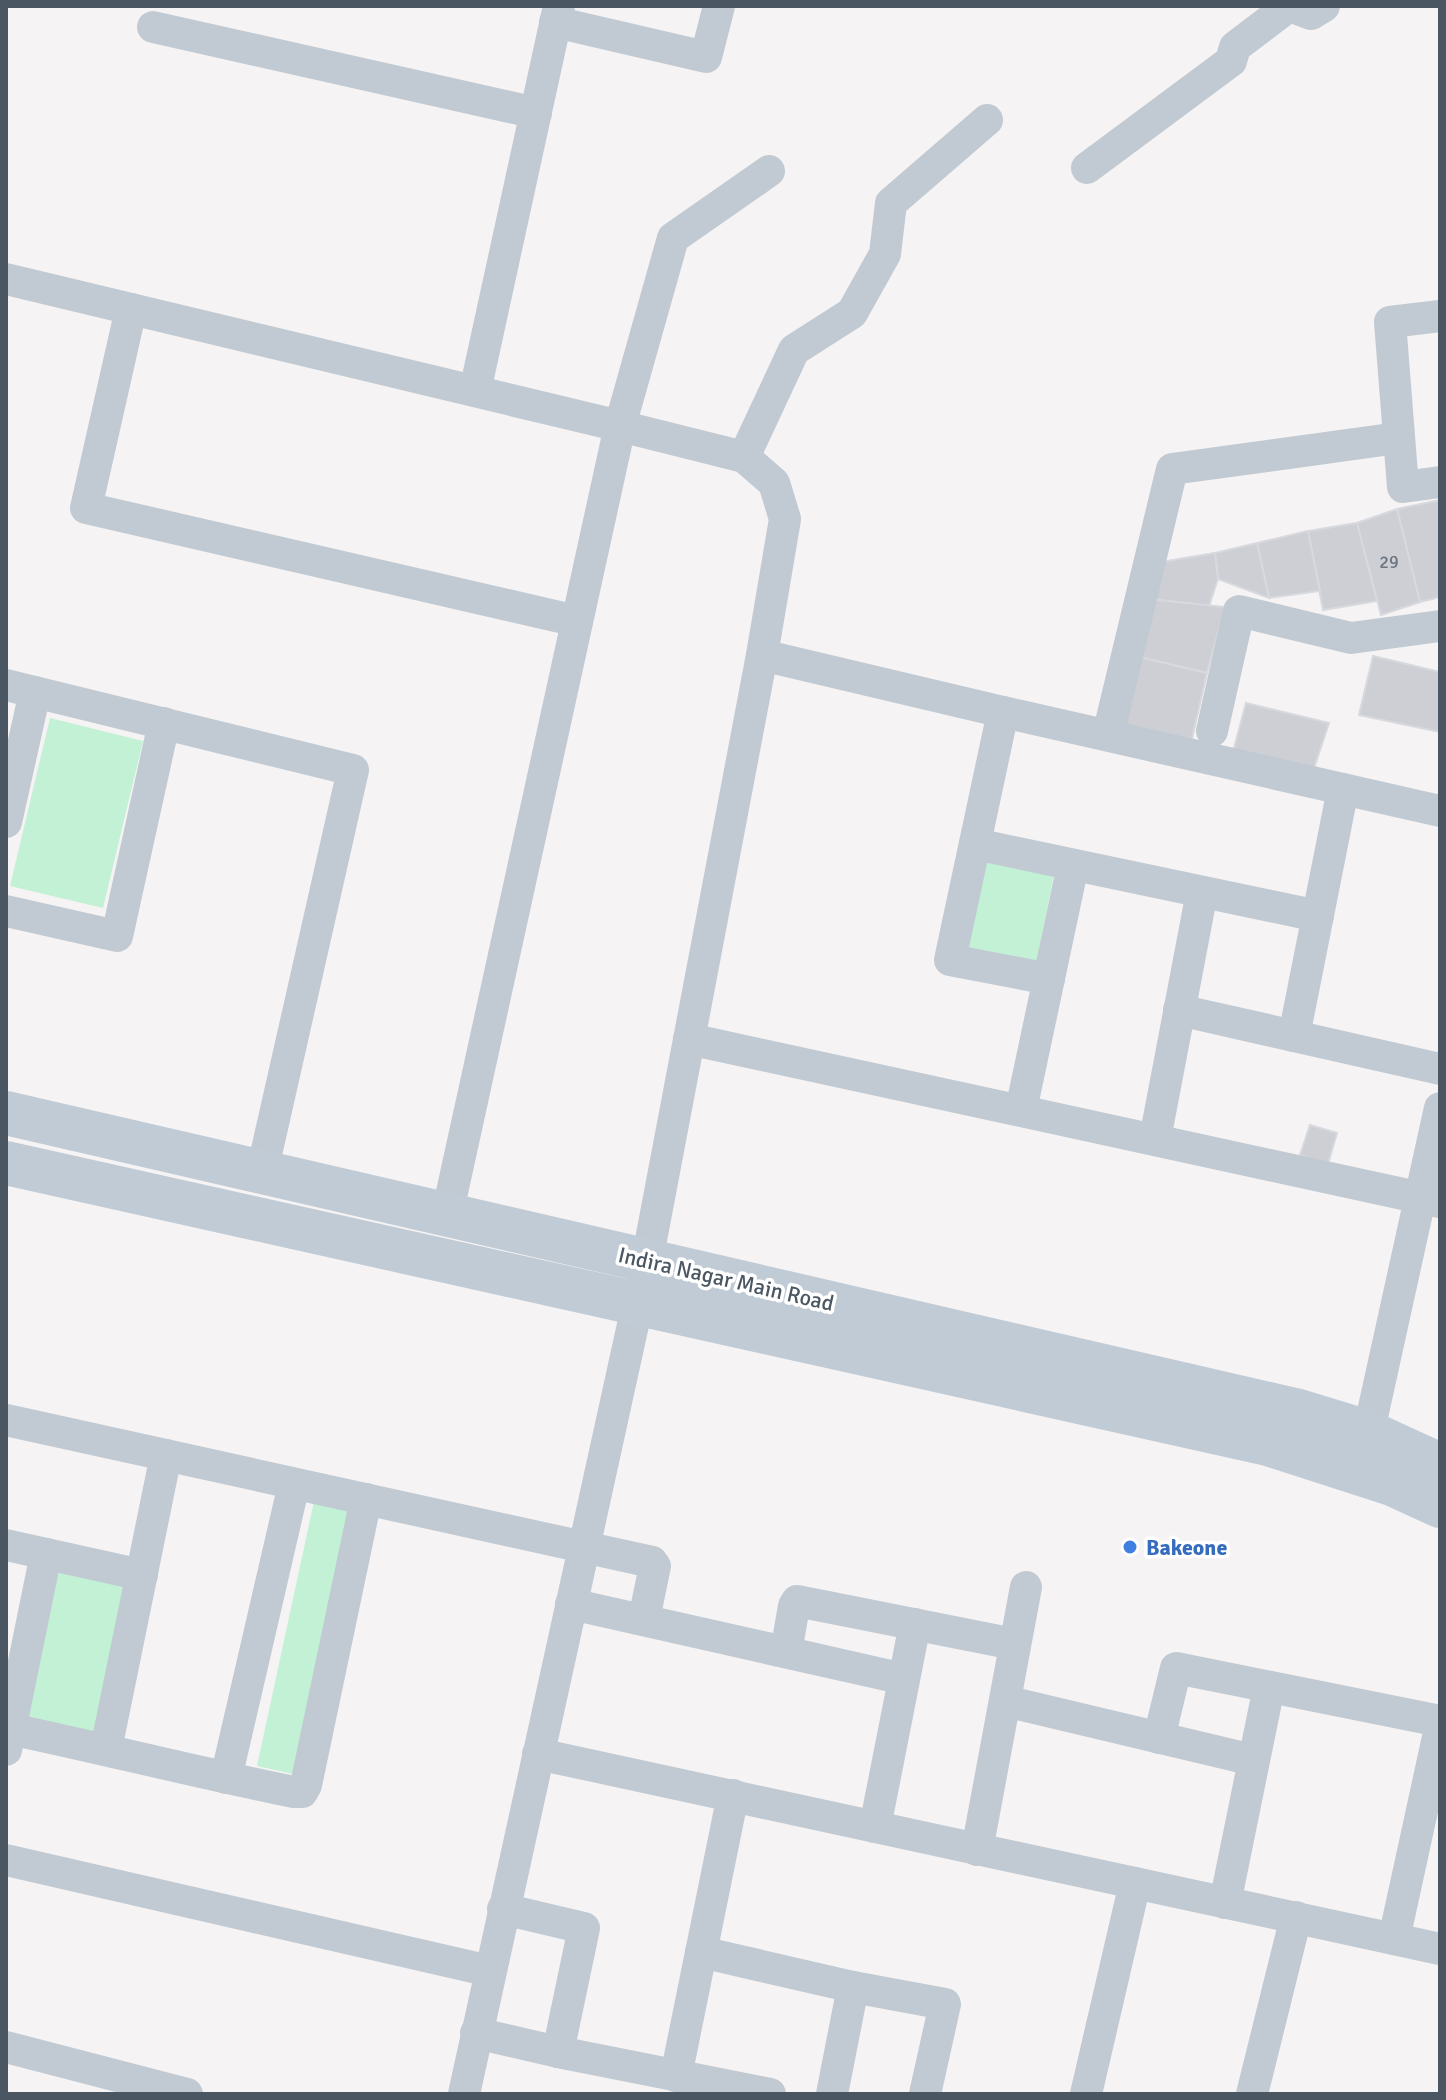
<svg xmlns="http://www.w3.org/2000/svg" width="1446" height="2100" viewBox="0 0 1446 2100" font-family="Signika,sans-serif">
<rect width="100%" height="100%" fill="#f5f3f3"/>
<g fill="#c3f1d5">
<path d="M50 718 143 741 103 908 10 886Z"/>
<path d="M975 854 1055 870 1036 964 956 949Z"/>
<path d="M316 1492 379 1506 320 1780 257 1766Z"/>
<path d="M56 1560 142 1578 110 1735 23 1716Z"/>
</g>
<g fill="#cdcfd5" stroke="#d7d9de" stroke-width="2">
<path d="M1440 500V597L1420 602 1397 509Z"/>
<path d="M1397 509 1420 602 1381 615 1357 523Z"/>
<path d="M1357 523 1377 601 1323 610 1308 531Z"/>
<path d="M1308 531 1320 591 1269 598 1257 543Z"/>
<path d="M1257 543 1269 598 1218 579 1215 553Z"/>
<path d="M1215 553 1218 579 1209 606 1149 599 1162 562Z"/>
<path d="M1149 599 1225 607 1207 673 1135 656Z"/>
<path d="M1135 656 1207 673 1191 743 1118 725Z"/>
<path d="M1373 656 1440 672V732L1359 715Z"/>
<path d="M1246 703 1329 723 1313 771 1233 752Z"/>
<path d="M1310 1125 1337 1133 1328 1164 1300 1155Z"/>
</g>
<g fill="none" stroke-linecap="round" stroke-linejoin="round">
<g stroke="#c1cad2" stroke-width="32">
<path d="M1290 6 1311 14 1324 6"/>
<path d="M555 22 706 57 719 6"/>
<path d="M153 27 536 113"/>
<path d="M1087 168 1231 61 1235 47 1289 6"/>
<path d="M6 279 620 426 744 457 774 483 785 519 762 655 647 1261 464 2094"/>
<path d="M131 309 86 508 577 621"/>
<path d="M1440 316 1390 322 1403 487 1440 482"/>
<path d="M475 391 559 6"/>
<path d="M744 457 794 350 852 313 885 254 891 203 987 120"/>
<path d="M762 655 1003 712 1440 811"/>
<path d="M6 685 353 770 262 1172"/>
<path d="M1003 712 950 960 1049 979"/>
<path d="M1212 731 1239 611 1351 638 1440 626"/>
<path d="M1108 735 1172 469 1398 438"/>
<path d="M6 822 35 692"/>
<path d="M975 844 1318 916"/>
<path d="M6 911 117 936 164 723"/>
<path d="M1179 1010 1440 1069"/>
<path d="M1294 1036 1343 789"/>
<path d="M689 1039 1440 1202"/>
<path d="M1021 1110 1073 865"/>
<path d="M1155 1139 1202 892"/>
<path d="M447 1215 620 426 673 238 769 171"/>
<path d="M6 1420 652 1562 655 1566 644 1619"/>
<path d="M1364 1453 1440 1108"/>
<path d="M6 1545 142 1575"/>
<path d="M571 1604 904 1679"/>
<path d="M786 1652 794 1606 797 1601 1014 1644"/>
<path d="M1005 1701 1253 1760"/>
<path d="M10 1729C105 1749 199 1773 294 1792H302L306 1785 366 1499"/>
<path d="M1159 1738 1176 1668 1440 1721"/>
<path d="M106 1749 166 1455"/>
<path d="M6 1750 46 1554"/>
<path d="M538 1754 1440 1949"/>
<path d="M226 1778 294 1484"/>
<path d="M875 1827 915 1624"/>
<path d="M977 1850 1026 1587"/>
<path d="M6 1860 490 1971"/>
<path d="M1225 1903 1269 1687"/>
<path d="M503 1909 584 1928 558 2052"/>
<path d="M1394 1939 1440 1728"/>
<path d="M701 1952 853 1987 945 2004 925 2094"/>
<path d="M476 2033 558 2052 770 2094"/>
<path d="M6 2047 187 2094"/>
<path d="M676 2076 733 1795"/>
<path d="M832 2094 853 1987"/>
<path d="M1086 2094 1135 1883"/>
<path d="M1252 2094 1296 1917"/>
</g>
<g stroke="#c1cbd6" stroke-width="44">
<path d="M6 1113 1299 1411 1368 1432 1440 1465"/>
<path d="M6 1163 1268 1444 1392 1484 1440 1506"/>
</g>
</g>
<circle fill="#3f7fe0" stroke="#fff" stroke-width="3" cx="1130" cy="1547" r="8"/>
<g text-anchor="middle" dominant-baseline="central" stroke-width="7" stroke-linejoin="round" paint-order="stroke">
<g font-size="18" fill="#6b747e">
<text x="1389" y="562">29</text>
</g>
<g font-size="22" fill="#4a5661" stroke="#fff">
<text transform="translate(726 1279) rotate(13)">Indira Nagar Main Road</text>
</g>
<g font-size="22" font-weight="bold" fill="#366cbe" stroke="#fff" text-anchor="start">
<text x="1146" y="1547">Bakeone</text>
</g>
</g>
<rect width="1446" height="2100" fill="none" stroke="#4a5661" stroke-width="16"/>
</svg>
